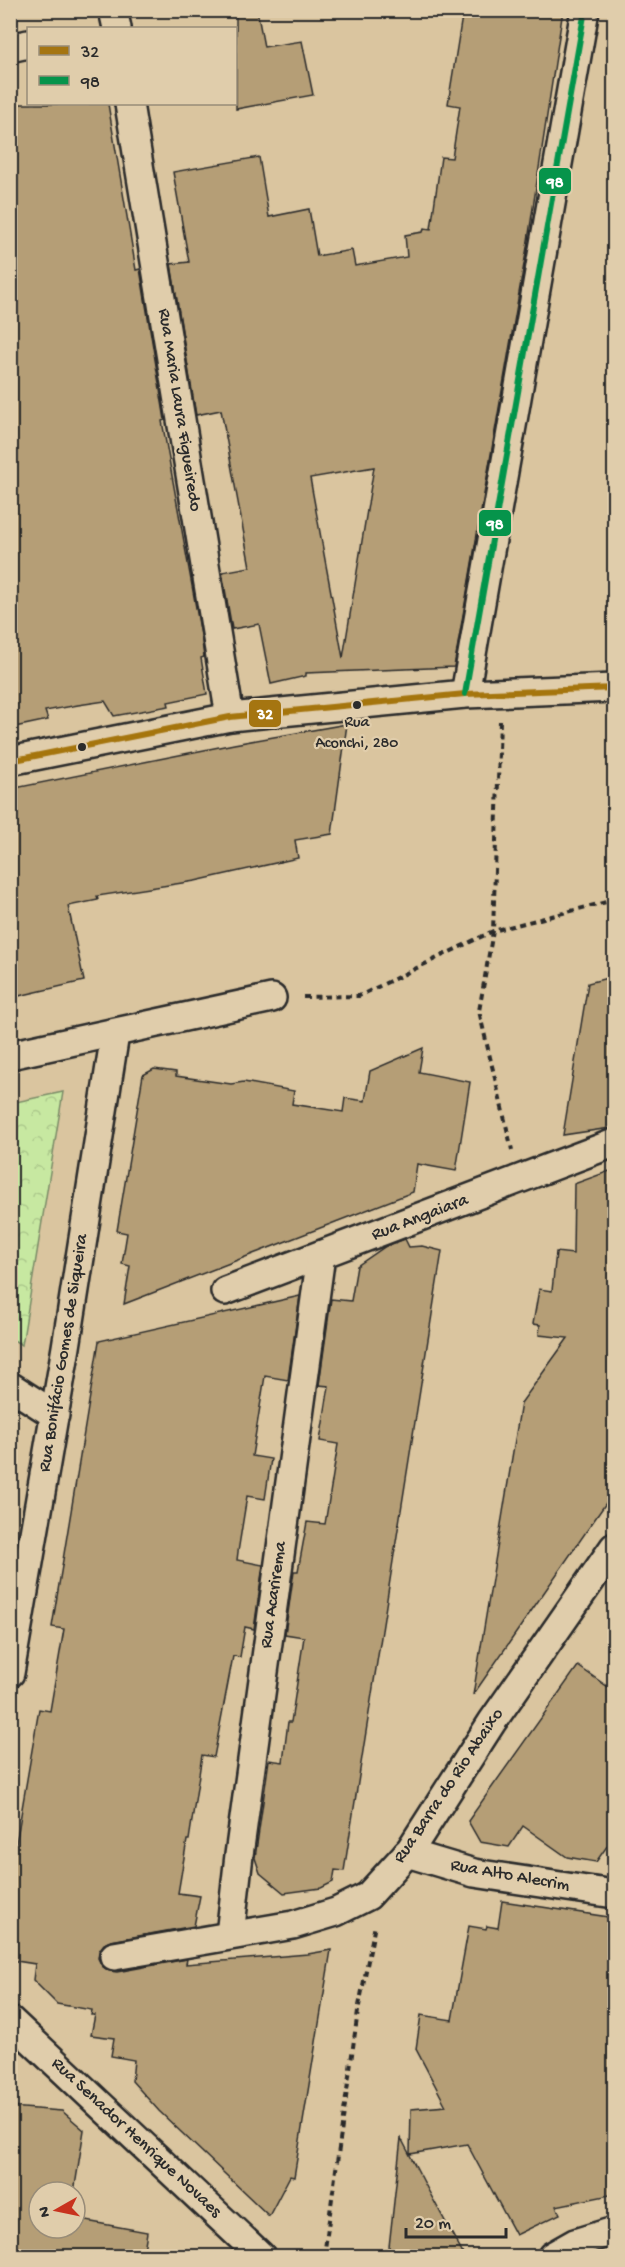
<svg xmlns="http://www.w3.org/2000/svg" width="625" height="2267" viewBox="0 0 625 2267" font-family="'Gochi Hand',sans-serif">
<defs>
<pattern id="park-crowns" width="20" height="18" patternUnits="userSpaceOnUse" patternTransform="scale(1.5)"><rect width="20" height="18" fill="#c7e8a1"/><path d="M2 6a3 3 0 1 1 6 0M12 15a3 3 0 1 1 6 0" fill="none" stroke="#abc78b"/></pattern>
</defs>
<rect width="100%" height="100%" fill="#dac59f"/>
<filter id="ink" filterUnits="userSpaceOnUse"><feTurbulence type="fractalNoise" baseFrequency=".0167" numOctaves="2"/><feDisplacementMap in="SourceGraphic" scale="12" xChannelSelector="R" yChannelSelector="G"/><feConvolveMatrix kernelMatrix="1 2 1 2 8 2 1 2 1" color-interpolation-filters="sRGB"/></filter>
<g filter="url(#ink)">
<path fill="url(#park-crowns)" stroke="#798a66" stroke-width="1.5" d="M63 1092 22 1345 10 1338 11 1103Z"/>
<g fill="#b59e76" stroke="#2b2b2b" stroke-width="1.5" fill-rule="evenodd">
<path d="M236 10H257L264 47 302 41 313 95 236 109Z"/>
<path d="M463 10H563L527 247 454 667 306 673V676L271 684 259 624 232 629 222 572 250 567 221 410 196 415 171 264 189 262 173 172 259 157 269 217 309 209 317 256 352 250 355 266 407 257 405 235 423 232 424 228 431 229 441 157 452 158 460 106 448 104ZM374 467 343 658 310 478Z"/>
<path d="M10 104H108L136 270 140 269 165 420 162 421 201 635 204 657 201 658 207 694 168 702 169 706 114 716 105 701 78 705 45 711 48 720 10 728Z"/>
<path d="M347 724 332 834 295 840 298 858 195 881 97 896 98 900 68 906 84 981 10 998V789L234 744Z"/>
<path d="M615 976V1103L610 1128 563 1135 588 983Z"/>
<path d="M423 1048 419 1072 470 1082 456 1171 417 1164 413 1192 124 1304 130 1266 122 1264 127 1233 117 1231 143 1075 154 1069 176 1072V1076L231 1084 244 1082 294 1091 292 1104 343 1112 345 1098 365 1101 370 1071Z"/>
<path d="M615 1169V1490L473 1695 521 1403 568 1338 539 1335 540 1325 533 1324 539 1289 552 1291 556 1252 573 1254 574 1184Z"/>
<path d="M405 1239 409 1247 422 1246 442 1251 344 1871 335 1870 333 1882 321 1888 284 1893 260 1873 255 1858 269 1760 283 1762 288 1722H291L304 1637 285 1634 294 1571H298L307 1522 325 1524 338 1444 320 1441 329 1386 319 1385 331 1299 351 1301 357 1266 386 1246Z"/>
<path d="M300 1296 288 1380 265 1376 252 1456 271 1459 265 1499 247 1496 238 1552 237 1560 263 1565 254 1629 245 1627 240 1657 233 1656 214 1757 202 1755 189 1840H187L178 1893 200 1896 194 1926 111 1941 104 1944 99 1951 98 1958 102 1966 109 1971 117 1972 187 1959 186 1964 308 1954 331 1950 294 2177 290 2176 269 2216 159 2111 132 2081 134 2060 111 2056 114 2038 91 2035 95 2015H91L92 2010 57 2004 33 1980 35 1964 10 1960V1879L39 1709 50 1711 64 1629 52 1627 99 1341Z"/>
<path d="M578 1666 615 1692V1835L596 1862 567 1857 523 1826 509 1847 480 1842 468 1821Z"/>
<path d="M502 1901 615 1918V1966L609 1997 615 1998V2194L556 2206 560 2214 516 2235 467 2144 410 2154 411 2109 446 2106 416 2049 421 2015 452 2020 469 1926 486 1929 487 1926 498 1928Z"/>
<path d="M10 2107 62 2111 84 2130 74 2192H39V2228H75V2219L147 2232 143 2256H10Z"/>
<path d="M401 2138 427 2188 464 2256H388Z"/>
</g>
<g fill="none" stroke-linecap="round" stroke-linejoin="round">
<defs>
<g id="street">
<path d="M113 10 117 28"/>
<path d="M10 48 28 44"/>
<path d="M129 104 230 717"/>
<path d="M465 694 585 10"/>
<path d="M10 761 230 717 465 694 614 688"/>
<path d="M10 1055 272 998"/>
<path d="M225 1291 614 1143"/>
<path d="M10 1386 55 1415"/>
<path d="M10 1673 66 1347 115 1034"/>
<path d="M407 1853 474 1873 614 1894"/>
<path d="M230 1935 239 1855 321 1255"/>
<path d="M114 1956 293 1925 336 1912 368 1896 410 1850 492 1722 614 1547"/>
<path d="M10 2020 261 2256"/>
<path d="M552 2256 575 2243 614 2231"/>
</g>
</defs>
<use href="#street" stroke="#2b2b2b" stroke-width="32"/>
<g stroke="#2b2b2b" stroke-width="4" stroke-dasharray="6 4.5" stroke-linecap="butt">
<path d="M500 721 493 931 479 1011 512 1150"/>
<path d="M303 997 359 996 493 931 614 900"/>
<path d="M324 2256 358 2011 375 1925"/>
</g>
<use href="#street" stroke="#e0cdab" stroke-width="27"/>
<defs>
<path id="bus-1" d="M10 761 230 717 465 694 614 688"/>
<path id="bus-2" d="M465 694 585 10"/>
</defs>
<use href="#bus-1" stroke="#e0cdab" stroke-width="10"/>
<use href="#bus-2" stroke="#e0cdab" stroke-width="10"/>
<use href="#bus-1" stroke="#a57511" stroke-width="6"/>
<use href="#bus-2" stroke="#06944b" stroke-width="6"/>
</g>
</g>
<g fill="#2b2b2b" stroke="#e0cdab" stroke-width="2">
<circle cx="357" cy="705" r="5"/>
<circle cx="82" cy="747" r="5"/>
</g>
<g text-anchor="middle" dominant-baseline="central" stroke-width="4.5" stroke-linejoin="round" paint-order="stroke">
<g font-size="16" fill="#2b2b2b" stroke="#e0cdab">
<text x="357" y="723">Rua<tspan x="357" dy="21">Aconchi, 280</tspan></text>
</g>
<g font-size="18" fill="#2b2b2b" stroke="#e0cdab">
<text transform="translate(179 410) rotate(81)">Rua Maria Laura Figueiredo</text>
<text transform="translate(420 1218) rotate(-21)">Rua Angaiara</text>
<text transform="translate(64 1353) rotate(-81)">Rua Bonifácio Gomes de Siqueira</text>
<text transform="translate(274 1595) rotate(-82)">Rua Acarirema</text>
<text transform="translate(449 1786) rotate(-56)">Rua Barra do Rio Abaixo</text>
<text transform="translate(510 1876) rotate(10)">Rua Alto Alecrim</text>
<text transform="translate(136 2138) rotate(43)">Rua Senador Henrique Novaes</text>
</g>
</g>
<g stroke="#e0cdab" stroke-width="2">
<rect x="538" y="167" width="34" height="28" rx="6" fill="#06944b"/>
<rect x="478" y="509" width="34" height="28" rx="6" fill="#06944b"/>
<rect x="248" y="699" width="34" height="29" rx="6" fill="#a57511"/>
</g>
<g font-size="16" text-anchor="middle" font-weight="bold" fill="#fff">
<text x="555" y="187">98</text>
<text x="495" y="529">98</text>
<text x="265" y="719">32</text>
</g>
<rect width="625" height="2267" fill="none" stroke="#e0cdab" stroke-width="36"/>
<rect x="18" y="18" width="589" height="2231" fill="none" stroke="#2b2b2b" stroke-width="2" filter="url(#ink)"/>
<rect x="27" y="27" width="210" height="78" fill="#e0cdab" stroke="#988c78" stroke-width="1.5"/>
<rect x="39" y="46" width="30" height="9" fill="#a57511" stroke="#988c78" stroke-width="1.5"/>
<text x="81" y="57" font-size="18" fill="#2b2b2b">32</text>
<rect x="39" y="76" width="30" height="9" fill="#06944b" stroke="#988c78" stroke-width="1.5"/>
<text x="81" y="87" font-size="18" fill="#2b2b2b">98</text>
<g transform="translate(57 2210) rotate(261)"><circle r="28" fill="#e0cdab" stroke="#988c78" stroke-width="1.5"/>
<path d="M0-4.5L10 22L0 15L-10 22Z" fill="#c8321e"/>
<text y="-9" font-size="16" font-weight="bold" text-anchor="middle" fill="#2b2b2b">N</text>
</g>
<path d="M406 2228v9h100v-9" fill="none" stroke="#2b2b2b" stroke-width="3"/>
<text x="415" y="2228" font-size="18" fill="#2b2b2b" stroke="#e0cdab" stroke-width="4.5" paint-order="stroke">20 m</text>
</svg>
